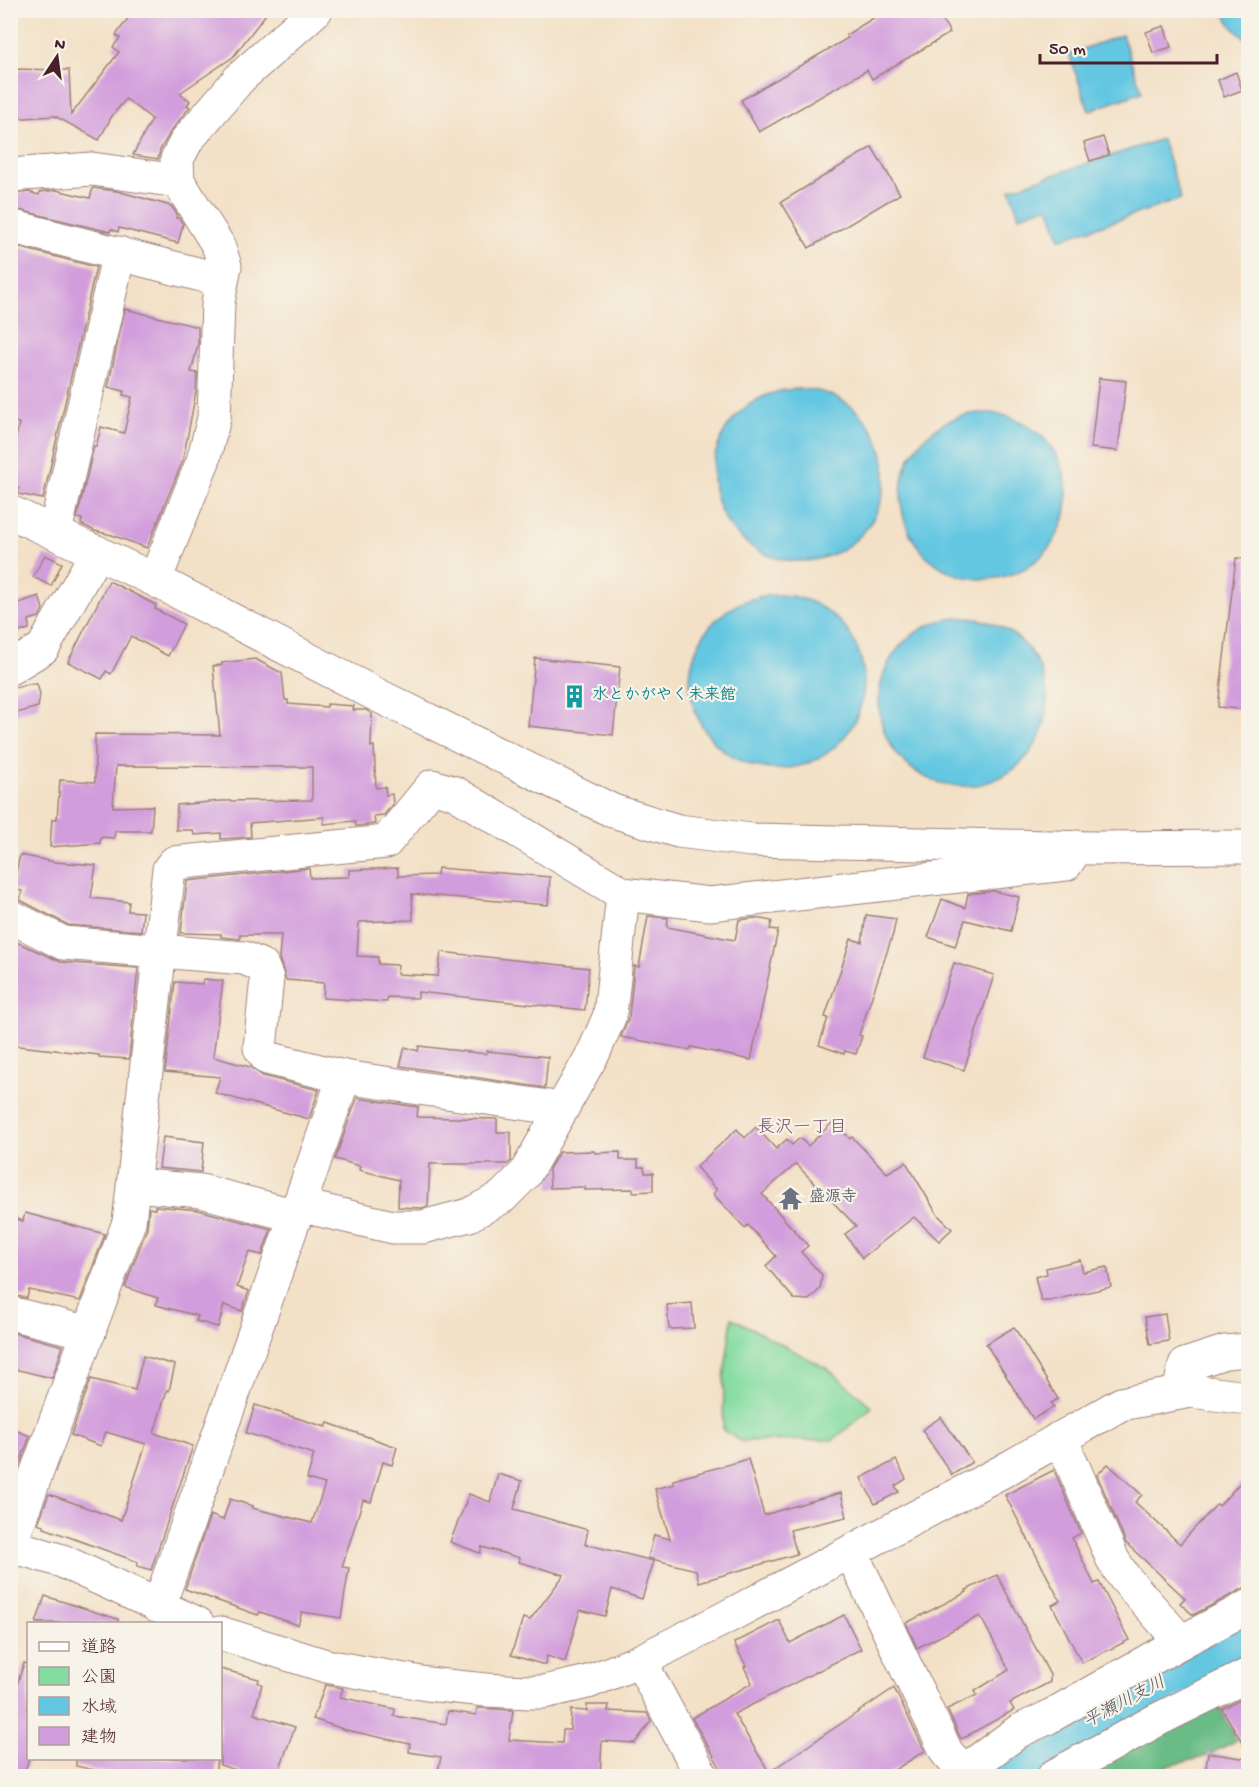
<svg xmlns="http://www.w3.org/2000/svg" width="1259" height="1787" viewBox="0 0 1259 1787" font-family="'Gochi Hand','Klee One',sans-serif">
<rect width="100%" height="100%" fill="#f7f3e8"/>
<filter id="ink" filterUnits="userSpaceOnUse"><feTurbulence type="fractalNoise" baseFrequency=".0167" numOctaves="2"/><feDisplacementMap in="SourceGraphic" scale="12" xChannelSelector="R" yChannelSelector="G"/><feConvolveMatrix kernelMatrix="1 2 1 2 8 2 1 2 1" color-interpolation-filters="sRGB"/></filter>
<filter id="wash" filterUnits="userSpaceOnUse"><feTurbulence type="fractalNoise" baseFrequency=".008" numOctaves="4" result="noise"/><feDisplacementMap in="SourceGraphic" scale="24" xChannelSelector="R" yChannelSelector="G"/><feGaussianBlur stdDeviation="1.35" result="paint"/><feColorMatrix in="noise" values="0 0 0 0 0 0 0 0 0 0 0 0 0 0 0 0 0 1.4 0 .05"/><feComposite in="paint" operator="in"/></filter>
<g filter="url(#wash)">
<rect width="100%" height="100%" fill="#f3e1c7"/>
<path fill="#84dca0" stroke="#677e66" stroke-width="1.5" d="M732 1318 828 1369 872 1407 833 1440 740 1441 723 1430 724 1378Z"/>
<path fill="#6bbc86" stroke="#5a6e58" stroke-width="1.5" d="M1213 1697 1237 1740 1204 1757 1144 1772 1117 1770 1102 1776H1061Z"/>
<g fill="#64c7e2" stroke="#577386" stroke-width="1.5">
<path d="M1224 11H1248V39C1235 32 1229 25 1224 11Z"/>
<path d="M1122 35 1142 92 1089 111 1069 54Z"/>
<path d="M1162 139 1181 199 1060 239 1049 206 1019 216 1010 189Z"/>
<circle cx="799" cy="475" r="86"/>
<circle cx="984" cy="496" r="83"/>
<circle cx="777" cy="682" r="87"/>
<circle cx="963" cy="702" r="84"/>
</g>
<g fill="none" stroke-linecap="round" stroke-linejoin="round">
<path stroke="#64c7e2" stroke-width="42" d="M1008 1776C1037 1751 1070 1732 1104 1713 1152 1686 1200 1662 1248 1638"/>
</g>
<g id="blocks">
<g fill="#d29ddc">
<path d="M134 10H269L233 57 180 93 190 101 187 105 190 107 171 131 160 150 158 159 133 155 152 119 126 99 112 116 99 140 55 116 10 119V69L69 70 71 115 119 52 113 47 120 38 116 35Z"/>
<path d="M886 10H937L950 33 872 79 867 70 759 132 741 100 848 38 846 35Z"/>
<path d="M1164 26 1171 47 1153 53 1146 32Z"/>
<path d="M1236 72 1242 90 1224 97 1218 80Z"/>
<path d="M1103 137 1109 155 1090 161 1084 143Z"/>
<path d="M872 147 900 194 809 248 781 202Z"/>
<path d="M93 188 117 191 171 206 177 214 176 218H179L183 224 178 243 119 228 118 232 111 229 110 232 10 208V194L29 192 39 195 40 192 56 190 90 198Z"/>
<path d="M10 245 96 267 43 499 18 494 19 488 11 486V461L19 423 10 421Z"/>
<path d="M125 309 198 327V345L191 372 197 373 196 392 183 460 147 548 112 535 95 531 81 524 82 519 77 518 94 446 96 447 101 427 124 433 132 397 123 395 124 391 108 387Z"/>
<path d="M1099 378 1126 381 1118 451 1091 448Z"/>
<path d="M45 555 62 563 51 586 33 577Z"/>
<path d="M1236 558 1248 559V710L1218 707Z"/>
<path d="M109 581 156 605 155 609 184 624 168 656 131 636 111 674 106 671 102 679 68 662Z"/>
<path d="M39 596 43 609 39 617 29 620V629L10 635V606Z"/>
<path d="M535 658 620 667 613 735 528 726Z"/>
<path d="M255 659 282 673 285 700H288V704L327 707V704L354 706 353 710H366L372 714 371 747 374 746 376 788 385 787 386 795 392 794 393 804 384 815 374 816 375 824 356 826 355 821 324 824V817L250 823 251 837 221 839V833L194 835 193 830H176L177 805 221 801 312 800V767L116 766 113 807 153 806 151 831H115L114 838 101 837 100 843 50 847 52 819H57L60 780 95 782V734L220 735 213 666 222 665V663Z"/>
<path d="M29 684H37L40 694 38 707 10 715V689Z"/>
<path d="M20 855 55 862 96 865 91 898 129 902 128 911 143 912 141 931 68 925 20 900 22 891 12 889Z"/>
<path d="M309 868 310 878 349 877V870L398 868V876L437 875 438 868 550 877 548 905 412 894 413 920 359 922 357 956 378 957V964L398 965 397 974 438 976 441 952 589 968 585 1010 418 992V998L387 997V1002L323 998 324 983 286 980 279 958 281 935H240V939L221 937V934L181 933 187 881Z"/>
<path d="M994 891 1019 897 1011 931 965 920 955 946 928 937 942 899 965 908 968 894Z"/>
<path d="M866 915 896 919 893 934 859 1035 862 1036 856 1054 845 1051 844 1054 819 1045 828 1018 825 1017 851 939 862 942Z"/>
<path d="M648 916 668 918 667 927 735 940 739 920 755 918 772 921 770 929 778 930 751 1060 691 1047 690 1050 621 1037 629 1017 634 966 639 967Z"/>
<path d="M10 939 61 962 138 968 129 1059 99 1057V1055L10 1045Z"/>
<path d="M954 963 994 975 964 1070 923 1057Z"/>
<path d="M203 979 223 981 213 1057 250 1067 263 1076 319 1090 309 1119 215 1093 220 1077 165 1072 175 982 202 984Z"/>
<path d="M419 1046 486 1054 487 1051 548 1057 545 1088 400 1066 405 1047 418 1051Z"/>
<path d="M357 1098 418 1107 417 1117 497 1119V1132H511V1161L508 1164H430L428 1206 422 1208 398 1207 399 1180 359 1170 360 1166 335 1159Z"/>
<path d="M834 1121 850 1139 852 1137 887 1173 906 1162 937 1214 952 1229 939 1241 914 1217 862 1258 845 1234 856 1226 796 1164 762 1194 808 1246 801 1252 822 1275 820 1289 809 1300 794 1299 766 1266 776 1256 748 1225 745 1228 713 1194 717 1190 696 1167 737 1129 745 1138 756 1127 776 1149 787 1139 792 1145 800 1138 808 1146Z"/>
<path d="M163 1137 204 1142 201 1172 159 1168Z"/>
<path d="M594 1151 595 1153 620 1152V1160H638V1167H644L645 1173H653V1191L633 1192V1189L585 1190V1187L550 1188 549 1169 559 1152Z"/>
<path d="M155 1206 198 1210 271 1229 262 1255 249 1252 237 1287 249 1291 242 1311 224 1305 218 1327 196 1321 198 1316 156 1305 158 1298 125 1287 147 1228 149 1208 155 1209Z"/>
<path d="M25 1213 105 1234 80 1301 29 1290 27 1298 10 1295V1217L23 1221Z"/>
<path d="M1080 1260 1083 1272 1107 1267 1111 1287 1049 1301H1041L1035 1277 1047 1274 1046 1268Z"/>
<path d="M692 1303 694 1328 669 1329 667 1305Z"/>
<path d="M1165 1314 1169 1341 1150 1344 1145 1317Z"/>
<path d="M1014 1327 1058 1399 1051 1403 1054 1407 1033 1419 986 1344Z"/>
<path d="M10 1332 63 1346 52 1378 10 1368Z"/>
<path d="M143 1356 175 1365 169 1391 167 1390 154 1433 193 1446 151 1570 137 1566 138 1562 44 1528V1526L38 1523 49 1494 121 1520 146 1444 106 1432 101 1446 71 1435 91 1379 135 1390Z"/>
<path d="M255 1405 326 1427 328 1423 397 1447 392 1465 383 1462 371 1502 363 1500 342 1567 349 1568 341 1618 302 1612 298 1625 260 1612 258 1615 185 1589 210 1515 223 1520 230 1499 253 1506 252 1508 312 1523 325 1484 307 1479 314 1454 246 1433Z"/>
<path d="M941 1417 972 1462 952 1475 922 1430Z"/>
<path d="M10 1428 30 1436 10 1489Z"/>
<path d="M748 1459 764 1515 811 1501 841 1493 847 1517 790 1530 797 1554 699 1582 696 1570 648 1558 654 1535 670 1539 655 1489 674 1484 673 1480Z"/>
<path d="M896 1460 906 1479 895 1486 899 1492 875 1504 861 1478Z"/>
<path d="M1108 1464 1142 1495 1135 1502 1180 1544 1217 1504 1219 1506 1248 1474V1586L1193 1615 1180 1603 1185 1598 1126 1543 1097 1475Z"/>
<path d="M1054 1470 1081 1533 1072 1538 1094 1584 1099 1582 1129 1640 1082 1663 1052 1605 1060 1601 1005 1495Z"/>
<path d="M498 1474 522 1481 514 1509 588 1530 585 1544 654 1561 642 1599 612 1589 605 1616 580 1610 565 1662 547 1656 545 1665 511 1655 523 1618 530 1620 564 1575 519 1562 520 1558 482 1547 480 1553 450 1542 469 1494 490 1502Z"/>
<path d="M997 1575 1050 1675V1682L1010 1703 1014 1710 961 1739 947 1709 977 1695 975 1691 1009 1670 980 1616 917 1648 906 1623 967 1592 966 1590Z"/>
<path d="M45 1596 118 1619V1623H36Z"/>
<path d="M844 1615 861 1649 734 1714 769 1772 894 1688 925 1751 885 1776H725L692 1718 752 1683 744 1667 746 1666 734 1643 779 1620 790 1643Z"/>
<path d="M24 1663 28 1664V1762L23 1776H10V1707Z"/>
<path d="M220 1669 259 1679 258 1683 262 1684 254 1714 295 1727 277 1776H254L220 1765Z"/>
<path d="M325 1685 343 1688 340 1697 395 1709 394 1716 446 1724 448 1711 476 1715 477 1708 513 1710 509 1740 562 1743 563 1730H570L571 1710 587 1711V1705H609L608 1711 647 1713 651 1721 635 1743 602 1741 600 1776 504 1773V1776H437L441 1757 409 1752 410 1744 346 1730 313 1719Z"/>
<path d="M1246 1697 1248 1700V1752L1222 1709Z"/>
<path d="M1208 1753 1248 1759 1246 1776H1205Z"/>
<path d="M76 1758H217L215 1776H120L76 1766Z"/>
</g>
</g>
</g>
<g filter="url(#ink)">
<use href="#blocks" fill-opacity="0" stroke="#9e8079" stroke-width="1.5"/>
<g fill="none" stroke-linecap="round" stroke-linejoin="round">
<defs>
<g id="minor">
<path d="M10 175 92 169 178 181"/>
<path d="M10 226 221 280"/>
<path d="M10 512 155 580 375 694 613 811 678 831 751 840 1094 848 1248 847"/>
<path d="M55 532 119 253"/>
<path d="M155 580 203 461 214 418 218 303 225 266 218 245 178 181 177 159 187 140 240 78 316 10"/>
<path d="M10 668 43 648 97 552"/>
<path d="M10 916 63 943 244 958 262 966 267 978 260 1048 267 1058 344 1077 562 1109"/>
<path d="M134 1185 201 1191 296 1216"/>
<path d="M298 1205 393 1227H423L469 1215 502 1197 525 1174 594 1052 610 1015 623 894"/>
<path d="M10 1313 89 1333"/>
<path d="M1179 1393 1185 1365 1225 1352 1248 1350"/>
<path d="M1058 1439 1067 1452 1113 1560 1124 1577 1181 1642 1248 1607"/>
<path d="M10 1545 129 1222 169 869 174 863 386 842 432 786 455 793 623 894 710 904 1066 864 1077 847"/>
<path d="M10 1549 26 1550 62 1561 198 1624"/>
<path d="M851 1552 947 1753 964 1771 1019 1731 1047 1718 1181 1642"/>
<path d="M157 1606 162 1597 344 1077"/>
<path d="M220 1633 326 1666 427 1684 486 1690 529 1692H544L588 1682 640 1661 723 1619 1003 1471 1121 1404 1190 1391 1248 1398"/>
<path d="M640 1661 702 1776"/>
<path d="M1054 1776 1159 1719 1248 1675"/>
</g>
</defs>
<use href="#minor" stroke="#9e8079" stroke-width="35"/>
<use href="#minor" stroke="#fff" stroke-width="33"/>
</g>
</g>
<defs>
<symbol id="building-bare" viewBox="-9 -9 18 18"><path d="M-4-6H4V6H1V3H-1V6H-4ZM-2.5-4.3h1.7v1.8h-1.7ZM.8-4.3h1.7v1.8H.8ZM-2.5-1h1.7V.8h-1.7ZM.8-1h1.7V.8H.8Z" fill="#0f9aa8" stroke="#f7f3e8" stroke-width="2.5" paint-order="stroke"/></symbol>
<symbol id="temple-bare" viewBox="-9 -9 18 18"><path d="M0-6L5-2H3V0L6.5 2.5H4V6H1.5V3h-3V6H-4V2.5H-6.5L-3 0V-2H-5Z" fill="#6b7280" stroke="#f7f3e8" stroke-width="2.5" paint-order="stroke"/></symbol>
</defs>
<g fill-rule="evenodd">
<use href="#building-bare" x="558" y="680" width="33" height="33"/>
<use href="#temple-bare" x="774" y="1182" width="33" height="33"/>
</g>
<g text-anchor="middle" dominant-baseline="central" stroke-width="4.5" stroke-linejoin="round" paint-order="stroke">
<g font-size="16" font-weight="bold" fill="#0d838f" stroke="#f7f3e8" text-anchor="start">
<text x="592" y="696">水とかがやく未来館</text>
</g>
<g font-size="16" font-weight="bold" fill="#5b616d" stroke="#f7f3e8" text-anchor="start">
<text x="809" y="1198">盛源寺</text>
</g>
<g font-size="18" fill="#7a4b69" stroke="#f7f3e8">
<text x="802" y="1128">長沢一丁目</text>
</g>
<g font-size="18" font-style="italic" fill="#525162" stroke="#f7f3e8">
<text transform="translate(1125 1703) rotate(-28)">平瀬川支川</text>
</g>
</g>
<rect width="1259" height="1787" fill="none" stroke="#f7f3e8" stroke-width="36"/>
<rect x="27" y="1622" width="195" height="138" fill="#f7f3e8" stroke="#b29e9c" stroke-width="1.5"/>
<rect x="39" y="1642" width="30" height="9" fill="#ffffff" stroke="#b29e9c" stroke-width="1.5"/>
<text x="81" y="1652" font-size="18" fill="#4a1f2b">道路</text>
<rect x="39" y="1667" width="30" height="18" fill="#84dca0" stroke="#b29e9c" stroke-width="1.5"/>
<text x="81" y="1682" font-size="18" fill="#4a1f2b">公園</text>
<rect x="39" y="1697" width="30" height="18" fill="#64c7e2" stroke="#b29e9c" stroke-width="1.5"/>
<text x="81" y="1712" font-size="18" fill="#4a1f2b">水域</text>
<rect x="39" y="1727" width="30" height="18" fill="#d29ddc" stroke="#b29e9c" stroke-width="1.5"/>
<text x="81" y="1742" font-size="18" fill="#4a1f2b">建物</text>
<g transform="translate(57 57) rotate(13)" stroke="#f7f3e8" stroke-width="4.5" paint-order="stroke">
<path d="M0-4.5L10 22L0 15L-10 22Z" fill="#4a1f2b"/>
<text y="-9" font-size="16" font-weight="bold" text-anchor="middle" fill="#4a1f2b">N</text>
</g>
<path d="M1040 54v9h177v-9" fill="none" stroke="#4a1f2b" stroke-width="3"/>
<text x="1049" y="54" font-size="18" fill="#4a1f2b" stroke="#f7f3e8" stroke-width="4.5" paint-order="stroke">50 m</text>
</svg>
